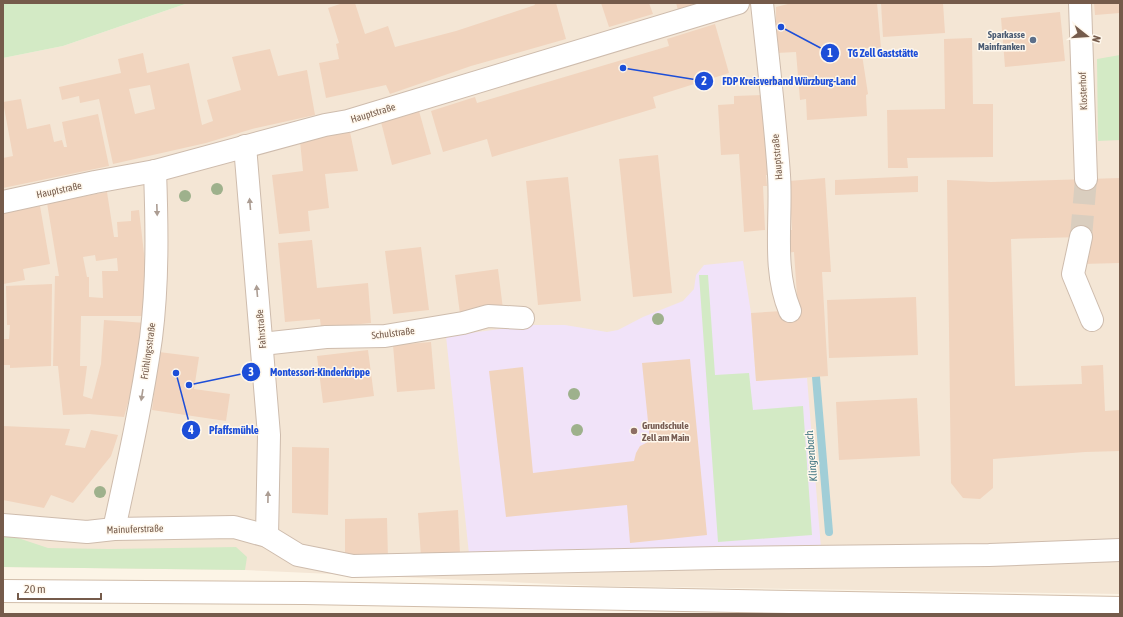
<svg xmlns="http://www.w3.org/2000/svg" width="1123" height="617" viewBox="0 0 1123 617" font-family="'Asap Condensed',sans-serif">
<rect width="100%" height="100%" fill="#fcf4e6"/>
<path fill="#f4e6d5" d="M188 3H1120V594L599 586 245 570 3 567V58L63 46Z"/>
<path fill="#f1e3f9" d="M743 261 751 313 756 381 807 378 821 548 469 554 446 336 531 325H565L607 332 618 330 643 317 683 301 694 289 696 275 704 265Z"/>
<g fill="#d3eac5">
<path d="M3 3H188L63 46 3 58Z"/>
<path d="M1120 55V140L1098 141 1097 59Z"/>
<path d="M699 275H708L715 375 749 373 753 410 803 406 812 535 718 542Z"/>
<path d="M3 533 48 548 109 549 236 547 247 557 245 570 3 567Z"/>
</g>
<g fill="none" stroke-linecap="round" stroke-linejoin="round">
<path stroke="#a1ced7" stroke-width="8" d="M816 377 829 532"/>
</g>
<g fill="#f1d4be" fill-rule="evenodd">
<path d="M343 3H355L365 34 388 26 395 47 456 31 535 5 534 3H556L566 39 471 66 390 94 386 85 326 98 319 63 339 59 336 44 339 43 328 8Z"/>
<path d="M601 3H649L653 14 609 27Z"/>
<path d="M676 3H698L678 10Z"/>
<path d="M792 3H877L881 48H861L868 94 866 95 867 116 807 120 806 99 800 100 796 52 776 53V7Z"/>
<path d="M881 3H943L945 33 883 37Z"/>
<path d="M1094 3H1120V13L1095 15Z"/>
<path d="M1060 12 1065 61 1005 67 1001 18Z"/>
<path d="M715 24 729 73 653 97 656 108 492 157 487 139 443 152 431 111 475 97 477 103 669 46 667 39Z"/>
<path d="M972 38 973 104H993V157L907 158 908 168H888L887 110 945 109 944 39Z"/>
<path d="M270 49 278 76 307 70 315 115 252 129 206 143 113 164 99 99 80 103 79 96 62 100 59 87 121 73 118 59 143 53 147 73 189 63 202 125 213 121 207 100 241 90 232 57ZM150 85 155 109 135 114 129 89Z"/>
<path d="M763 95 771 175H766L767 186H763L765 230 744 232 739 154 721 155 718 105 734 104V96Z"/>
<path d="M21 99 27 129 50 124 54 142 62 140 64 147H67L62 122 98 114 109 166 3 188V158L13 156 3 102Z"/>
<path d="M419 111 431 154 392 165 381 122Z"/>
<path d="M350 132 358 171 325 174 329 208 308 211 310 231 279 234 272 175 303 171 300 141Z"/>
<path d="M658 155 672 293 633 297 619 159Z"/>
<path d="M918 176V192L835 195V180Z"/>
<path d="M568 177 581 301 538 305 526 181Z"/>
<path d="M825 178 831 272H822L828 376 756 381 751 313 798 310 794 252 783 253 781 231 792 230 789 181Z"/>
<path d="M1120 178V263L1082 264 1081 237 1011 239 1015 386 1082 384 1081 366 1103 365 1105 411 1120 410V451L1085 452 993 459V488L980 499 963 498 951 483 947 180 991 182Z"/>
<path d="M107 192 114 237H118L117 222 131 221V211L139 210 146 271 147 316H81L80 366H87L83 396 92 399 101 364 104 320 146 323 138 367 124 417 89 414 63 415 58 366H53L55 276H59L47 203ZM95 255 96 261 117 258 118 271H102L103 298 89 297V277H87L83 257Z"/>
<path d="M40 206 50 264 23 269 25 280 3 284V212Z"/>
<path d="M312 240 317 288 368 283 371 323 321 328 320 319 285 322 278 243Z"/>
<path d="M421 247 429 310 393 314 385 251Z"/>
<path d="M498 269 503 309 460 314 455 275Z"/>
<path d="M52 284 51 366 10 368V365H3V339H9L10 325H7L6 286Z"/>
<path d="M916 297 918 355 829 358 827 300Z"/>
<path d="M431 342 435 389 397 392 393 345Z"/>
<path d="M368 350 374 396 323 403 317 356Z"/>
<path d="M159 352 199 357 194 389 230 394 226 421 152 410Z"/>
<path d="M690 359 707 535 630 543 627 505 506 517 489 371 523 367 533 473 634 461 636 453 640 446 650 441 642 363Z"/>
<path d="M917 398 920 456 839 460 836 402Z"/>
<path d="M3 426 70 429 65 445 85 448 91 430 118 435 111 456 73 503 51 495 44 508 3 500Z"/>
<path d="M292 447 329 448 328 515 292 513Z"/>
<path d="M458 510 460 554 421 557 418 513Z"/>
<path d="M387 518 388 560H345V519Z"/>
</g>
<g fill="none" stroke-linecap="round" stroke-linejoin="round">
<path stroke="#dacebf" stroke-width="22" stroke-dasharray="22 11" stroke-linecap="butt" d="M1081 237 1086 179"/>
<defs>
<g id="minor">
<path d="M762 3C768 60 775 118 779 175 782 220 772 268 790 311"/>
<path d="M1080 3 1086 179"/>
<path d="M245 146 269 435 267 536"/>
<path d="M3 202 95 182 155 171 325 125 348 121 738 3"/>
<path d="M1081 237 1073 274 1092 320"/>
<path d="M262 344 326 337 385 336 463 323 488 316 523 318"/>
<path d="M3 525 87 532 114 529 234 527 267 536 298 555 353 566 718 558 989 555 1120 550"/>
<path d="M114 529C128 465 142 402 151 338 158 283 157 226 155 171"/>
</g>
<path id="secondary" d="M3 591 304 593 1120 608"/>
</defs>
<use href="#minor" stroke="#cebcad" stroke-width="24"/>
<use href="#secondary" stroke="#d1bdaa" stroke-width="24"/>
<use href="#minor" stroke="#fff" stroke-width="22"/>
<use href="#secondary" stroke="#fff" stroke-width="22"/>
</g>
<g fill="#9eb18c">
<circle cx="217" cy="189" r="6"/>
<circle cx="185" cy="196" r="6"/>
<circle cx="658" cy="319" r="6"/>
<circle cx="574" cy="394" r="6"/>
<circle cx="577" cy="430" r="6"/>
<circle cx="100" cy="492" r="6"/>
</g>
<defs><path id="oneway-solid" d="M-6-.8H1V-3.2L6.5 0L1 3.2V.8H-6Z"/></defs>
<g fill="#ac9d93">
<use href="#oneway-solid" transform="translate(250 204) rotate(-95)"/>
<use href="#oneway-solid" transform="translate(157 210) rotate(88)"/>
<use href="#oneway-solid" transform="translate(257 291) rotate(-95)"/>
<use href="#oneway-solid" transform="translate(142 395) rotate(99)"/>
<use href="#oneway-solid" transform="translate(268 497) rotate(-89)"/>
</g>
<circle fill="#5c6f8a" stroke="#fff8ed" stroke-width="1.5" cx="1033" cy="40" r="4"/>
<circle fill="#8d6e63" stroke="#fff8ed" stroke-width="1.5" cx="634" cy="431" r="4"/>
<g text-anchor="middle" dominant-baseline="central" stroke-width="3" stroke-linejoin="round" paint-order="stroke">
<g font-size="10" font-weight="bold" fill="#4e5e75" stroke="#fff8ed" text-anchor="end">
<text x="1025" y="34">Sparkasse<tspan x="1025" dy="12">Mainfranken</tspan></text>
</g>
<g font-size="10" fill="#755b4b" stroke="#fff8ed">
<text transform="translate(1083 91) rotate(-92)">Klosterhof</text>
<text transform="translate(373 113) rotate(-17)">Hauptstraße</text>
<text transform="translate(777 157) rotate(-95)">Hauptstraße</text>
<text transform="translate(59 190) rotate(-12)">Hauptstraße</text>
<text transform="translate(261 329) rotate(-95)">Fahrstraße</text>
<text transform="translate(393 333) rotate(-7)">Schulstraße</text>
<text transform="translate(148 351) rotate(-82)">Frühlingsstraße</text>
<text transform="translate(135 529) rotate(-2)">Mainuferstraße</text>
</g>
<g font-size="10" font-weight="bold" fill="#785e54" stroke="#fff8ed" text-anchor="start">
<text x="642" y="425">Grundschule<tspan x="642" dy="12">Zell am Main</tspan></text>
</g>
<g font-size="11" font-style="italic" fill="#427582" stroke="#fff8ed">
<text transform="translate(811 456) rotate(-95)">Klingenbach</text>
</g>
</g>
<path fill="none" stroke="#1d4ed8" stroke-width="1.5" d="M781 27L830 53M623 68L704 81M189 385L251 372M176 373L191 430"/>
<g fill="#1d4ed8" stroke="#fff8ed" stroke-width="1.5">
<circle cx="781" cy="27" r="4"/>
<circle cx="623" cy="68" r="4"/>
<circle cx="189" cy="385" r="4"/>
<circle cx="176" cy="373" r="4"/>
<circle cx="830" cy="53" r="10"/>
<circle cx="704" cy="81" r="10"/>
<circle cx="251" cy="372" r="10"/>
<circle cx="191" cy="430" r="10"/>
</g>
<g font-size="12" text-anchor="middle" font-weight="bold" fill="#fff">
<text x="830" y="57">1</text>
<text x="704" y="85">2</text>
<text x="251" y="376">3</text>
<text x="191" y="434">4</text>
</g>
<g font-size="11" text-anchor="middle" font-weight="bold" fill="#1d4ed8" stroke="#fff8ed" stroke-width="3" stroke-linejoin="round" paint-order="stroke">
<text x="883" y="57">TG Zell Gaststätte</text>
<text x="789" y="85">FDP Kreisverband Würzburg-Land</text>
<text x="320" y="376">Montessori-Kinderkrippe</text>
<text x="234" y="434">Pfaffsmühle</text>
</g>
<rect width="1123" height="617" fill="none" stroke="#755b4b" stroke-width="8"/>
<g transform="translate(1087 36) rotate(107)" stroke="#fff8ed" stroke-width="3" paint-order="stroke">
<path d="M0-3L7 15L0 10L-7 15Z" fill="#755b4b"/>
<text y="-6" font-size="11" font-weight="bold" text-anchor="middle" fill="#755b4b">N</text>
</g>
<path d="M18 593v6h83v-6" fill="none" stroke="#755b4b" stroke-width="2"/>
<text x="24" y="593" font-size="12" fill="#755b4b" stroke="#fff8ed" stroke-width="3" paint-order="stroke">20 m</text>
</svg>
